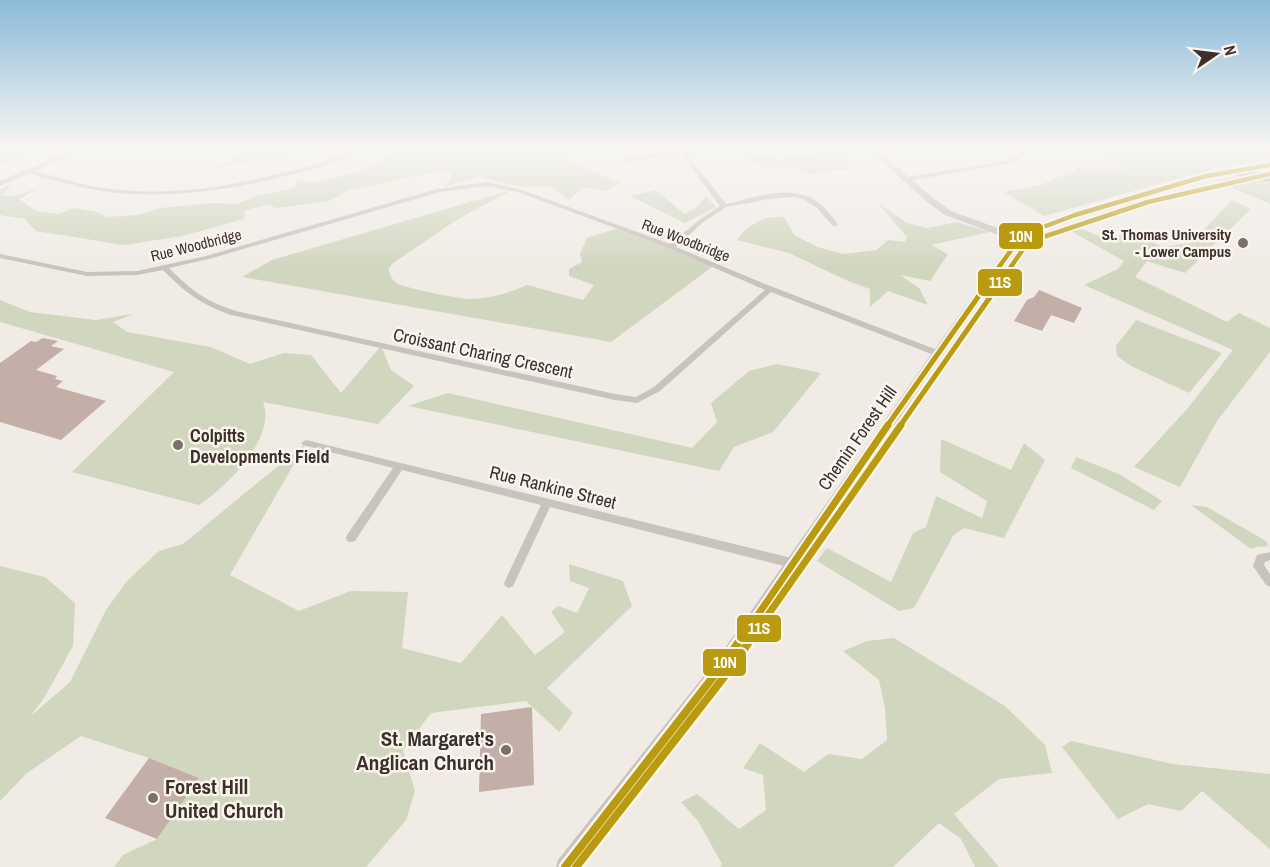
<svg xmlns="http://www.w3.org/2000/svg" width="1270" height="867" viewBox="0 0 1270 867" font-family="'Archivo Narrow',sans-serif">
<rect width="100%" height="100%" fill="#f0ebe5"/>
<g fill="#d1d6bf">
<path d="M0 147H32L24 154 0 165Z"/>
<path d="M250 147H306L290 154 217 168Z"/>
<path d="M385 147H568L570 163 619 182 607 191 584 187 569 200 550 186 524 187 478 177 444 187 452 174 439 171 347 191 329 201 277 208 267 205 245 210 244 219 182 236 124 245 36 231 25 219 0 215V189L11 184 3 196 19 195 43 186 19 199 36 211 59 214 74 208 97 212 107 217 137 215 161 208 214 203 237 204 259 195 295 188 297 179 311 183 360 171 387 157 396 149Z"/>
<path d="M1091 147H1270V154L1266 155 1267 161 1223 166 1044 216 1004 192 1040 185 1076 170 1077 168 1123 170Z"/>
<path d="M844 149 848 170H829L814 175 789 166 764 167 745 158 737 150 782 159Z"/>
<path d="M1244 175 1270 183V204L1215 180Z"/>
<path d="M514 189 458 219 393 263 389 268C389 275 392 280 398 284 407 288 462 300 472 299 491 298 510 293 527 285L583 300 594 285 569 276V269L582 262 580 254 587 238 618 228 716 264 611 342 242 277 272 260Z"/>
<path d="M656 190 684 214 696 208 706 196 716 207 685 223 630 196Z"/>
<path d="M1232 200 1251 209 1185 273 1147 261 1135 277 1227 322 1239 313 1270 328V352L1217 421 1180 487 1134 467 1188 408 1233 350 1084 285 1118 269 1124 261 1067 229 1074 226 1109 240 1128 231 1163 247 1191 243Z"/>
<path d="M878 203 907 223 927 228 957 222 990 232 931 245 948 254 930 281 900 275 919 288 928 305 888 291 870 307V289L848 281 789 253 737 240C747 224 766 215 784 217L794 235 817 247 844 254 877 250 888 240 905 242 907 237Z"/>
<path d="M0 300 30 312 96 320 133 314 113 322 127 332 211 347 250 364 284 353 311 355 341 393 381 346 391 370 414 386 378 424 263 402C277 438 226 487 199 505L72 472 174 372 0 322Z"/>
<path d="M1136 320 1222 353 1189 393 1131 366 1117 356 1116 346Z"/>
<path d="M777 364 821 373 773 432 734 447 719 471 408 406 448 393 692 448 717 422 711 403 749 371Z"/>
<path d="M941 439 1011 470 1024 443 1045 460 1004 538 964 528 953 536 914 608 899 611 817 561 827 548 891 582 913 533 926 527 936 496 982 518 987 501 940 472Z"/>
<path d="M306 443 230 575 299 611 351 591 408 592 402 648 461 663 502 615 535 655 565 632 551 612 558 606 577 613 589 588 570 581 569 564 623 581 632 606 547 688 573 713 559 732 526 701 431 713 403 750 415 791 406 820 366 867H114L123 855 157 839 199 778 149 758 81 736 27 773 0 801V566L45 577 75 603 73 646 44 698 30 717 70 682 106 610 127 581 159 551 183 544Z"/>
<path d="M1076 457 1119 474 1162 501 1154 510 1071 468Z"/>
<path d="M1191 505 1207 507 1266 541 1268 546 1256 547 1251 549Z"/>
<path d="M894 638 1005 706 1045 745 1052 773 999 779 954 814 999 867H975L961 839 939 823 893 867H720L722 864 698 821 681 802 697 794 739 829 766 810 763 775 743 768 760 743 804 772 828 754 862 759 887 740 885 708 879 680 843 651 867 641Z"/>
<path d="M1071 741 1173 764 1270 774V849L1202 791 1181 811 1148 804 1118 819 1062 747Z"/>
</g>
<g fill="#c3afa7">
<path d="M1039 290 1082 308 1074 323 1051 315 1042 331 1014 321 1027 300 1034 297Z"/>
<path d="M43 338 58 341 51 346 64 349 36 370 57 376 55 379 63 381 56 387 106 401 61 440 0 422V363L31 341 36 342Z"/>
<path d="M532 707 534 785 479 792 481 714Z"/>
<path d="M149 758 199 778 157 839 105 818Z"/>
</g>
<g fill="none" stroke-linecap="round" stroke-linejoin="round">
<g fill="#c9c3be" fill-rule="evenodd">
<path d="M355 147H363C342 163 315 169 290 175 214 194 137 204 60 182 49 179 36 177 26 171L29 169C50 175 70 182 91 186 155 198 220 189 282 173 307 167 333 161 355 147Z"/>
<path d="M676 147H682L726 204C753 198 789 184 815 200 825 206 832 216 838 225L833 226 816 207 802 199 793 197 769 199 726 207 702 223 676 247 765 284 940 351 941 353 940 355H934L771 292 660 391 637 403 615 400 231 315C200 304 186 293 163 270L137 275 87 276 0 258V254L87 272 137 271 206 256 437 189 487 182 522 190 670 244 698 221 720 206 681 154 624 162 621 160 624 158 679 151ZM487 186 518 192 669 248 765 290 654 387 636 397 615 394 236 311C205 301 192 291 169 268L209 259 440 192Z"/>
<path d="M1021 147H1027C1027 159 1018 161 1008 164L906 181 903 179 906 177 1005 161C1013 158 1021 158 1021 147Z"/>
<path d="M306 440 792 558 796 560 797 563 796 566 792 568 550 507 513 586 509 588 505 586 504 583 541 505 402 470 355 541 351 542 347 541 346 538 347 535 393 468 303 445 301 443Z"/>
<path d="M1270 552V560L1265 562 1264 565 1270 574V587L1266 585 1253 566 1257 555Z"/>
</g>
<g fill="#c9c3be" fill-rule="evenodd">
<path d="M80 147H90L0 186V181Z"/>
<path d="M866 147H874L933 198 951 211 1011 233 1021 232 1072 213 1203 174 1270 163V167L1207 178 1078 217 1025 237 950 343 730 668 577 867H556L558 860 718 658 942 339 1015 238H1007L945 215 927 202Z"/>
</g>
<path fill="#afaaa4" fill-rule="evenodd" d="M1229 167 1270 174V182L1225 173V169Z"/>
<defs>
<path id="bus-1-far3" d="M996 271 1022 235 1075 215 1206 176 1270 165"/>
<path id="bus-1-far2" d="M887 426 997 270"/>
<path id="bus-1-far1" d="M753 622 888 425"/>
<path id="bus-1" d="M565 867 724 663 754 620"/>
<path id="bus-2-far3" d="M1008 271 1028 242 1148 202 1270 174"/>
<path id="bus-2-far2" d="M900 426 1009 270"/>
<path id="bus-2-far1" d="M763 622 901 425"/>
<path id="bus-2" d="M576 867 731 668 764 620"/>
</defs>
<use href="#bus-1-far3" stroke="#fbf5ee" stroke-width="8"/>
<use href="#bus-1-far2" stroke="#fbf5ee" stroke-width="9"/>
<use href="#bus-1-far1" stroke="#fbf5ee" stroke-width="11"/>
<use href="#bus-1" stroke="#fbf5ee" stroke-width="13"/>
<use href="#bus-2-far3" stroke="#fbf5ee" stroke-width="8"/>
<use href="#bus-2-far2" stroke="#fbf5ee" stroke-width="9"/>
<use href="#bus-2-far1" stroke="#fbf5ee" stroke-width="11"/>
<use href="#bus-2" stroke="#fbf5ee" stroke-width="13"/>
<use href="#bus-1-far3" stroke="#ba9b0f" stroke-width="4.5"/>
<use href="#bus-1-far2" stroke="#ba9b0f" stroke-width="5"/>
<use href="#bus-1-far1" stroke="#ba9b0f" stroke-width="7"/>
<use href="#bus-1" stroke="#ba9b0f" stroke-width="8"/>
<use href="#bus-2-far3" stroke="#ba9b0f" stroke-width="4.5"/>
<use href="#bus-2-far2" stroke="#ba9b0f" stroke-width="5"/>
<use href="#bus-2-far1" stroke="#ba9b0f" stroke-width="7"/>
<use href="#bus-2" stroke="#ba9b0f" stroke-width="8"/>
</g>
<linearGradient id="sky" x2="0" y2="1"><stop stop-color="#8bbad8"/><stop offset="0.55" stop-color="#f8f6f3"/><stop offset="1" stop-color="#f8f6f3" stop-opacity="0"/></linearGradient>
<rect width="1270" height="269" fill="url(#sky)"/>
<g fill="#7a716c" stroke="#fbf5ee" stroke-width="2">
<circle cx="1243" cy="243" r="6"/>
<circle cx="178" cy="445" r="6"/>
<circle cx="506" cy="750" r="6"/>
<circle cx="153" cy="798" r="6"/>
</g>
<g text-anchor="middle" dominant-baseline="central" stroke-width="5" stroke-linejoin="round" paint-order="stroke">
<g font-size="15" font-weight="bold" fill="#3b302b" stroke="#fbf5ee" text-anchor="end">
<text x="1231" y="234">St. Thomas University<tspan x="1231" dy="17">- Lower Campus</tspan></text>
</g>
<g font-size="15" fill="#3b302b" stroke="#fbf5ee">
<text transform="translate(686 240) rotate(21)">Rue Woodbridge</text>
<text transform="translate(196 245) rotate(-14)">Rue Woodbridge</text>
</g>
<g font-size="18" fill="#3b302b" stroke="#fbf5ee">
<text transform="translate(483 353) rotate(12)">Croissant Charing Crescent</text>
<text transform="translate(857 438) rotate(-55)">Chemin Forest Hill</text>
<text transform="translate(553 487) rotate(14)">Rue Rankine Street</text>
</g>
<g font-size="18" font-weight="bold" fill="#3b302b" stroke="#fbf5ee" text-anchor="start">
<text x="190" y="435">Colpitts<tspan x="190" dy="21">Developments Field</tspan></text>
</g>
<g font-size="21" font-weight="bold" fill="#3b302b" stroke="#fbf5ee" text-anchor="end">
<text x="494" y="738">St. Margaret's<tspan x="494" dy="24">Anglican Church</tspan></text>
<text x="165" y="786" text-anchor="start">Forest Hill<tspan x="165" dy="24">United Church</tspan></text>
</g>
</g>
<g stroke="#fbf5ee" stroke-width="2">
<rect x="998" y="222" width="46" height="28" rx="6" fill="#ba9b0f"/>
<rect x="977" y="268" width="46" height="29" rx="6" fill="#ba9b0f"/>
<rect x="736" y="614" width="46" height="29" rx="6" fill="#ba9b0f"/>
<rect x="702" y="648" width="45" height="29" rx="6" fill="#ba9b0f"/>
</g>
<g font-size="16" text-anchor="middle" font-weight="bold" fill="#fff">
<text x="1021" y="242">10N</text>
<text x="1000" y="288">11S</text>
<text x="759" y="634">11S</text>
<text x="725" y="668">10N</text>
</g>
<g transform="translate(1216 54) rotate(76)" stroke="#fbf5ee" stroke-width="4.5" paint-order="stroke">
<path d="M0-4.5L10 22L0 15L-10 22Z" fill="#3b302b"/>
<text y="-9" font-size="16" font-weight="bold" text-anchor="middle" fill="#3b302b">N</text>
</g>
</svg>
